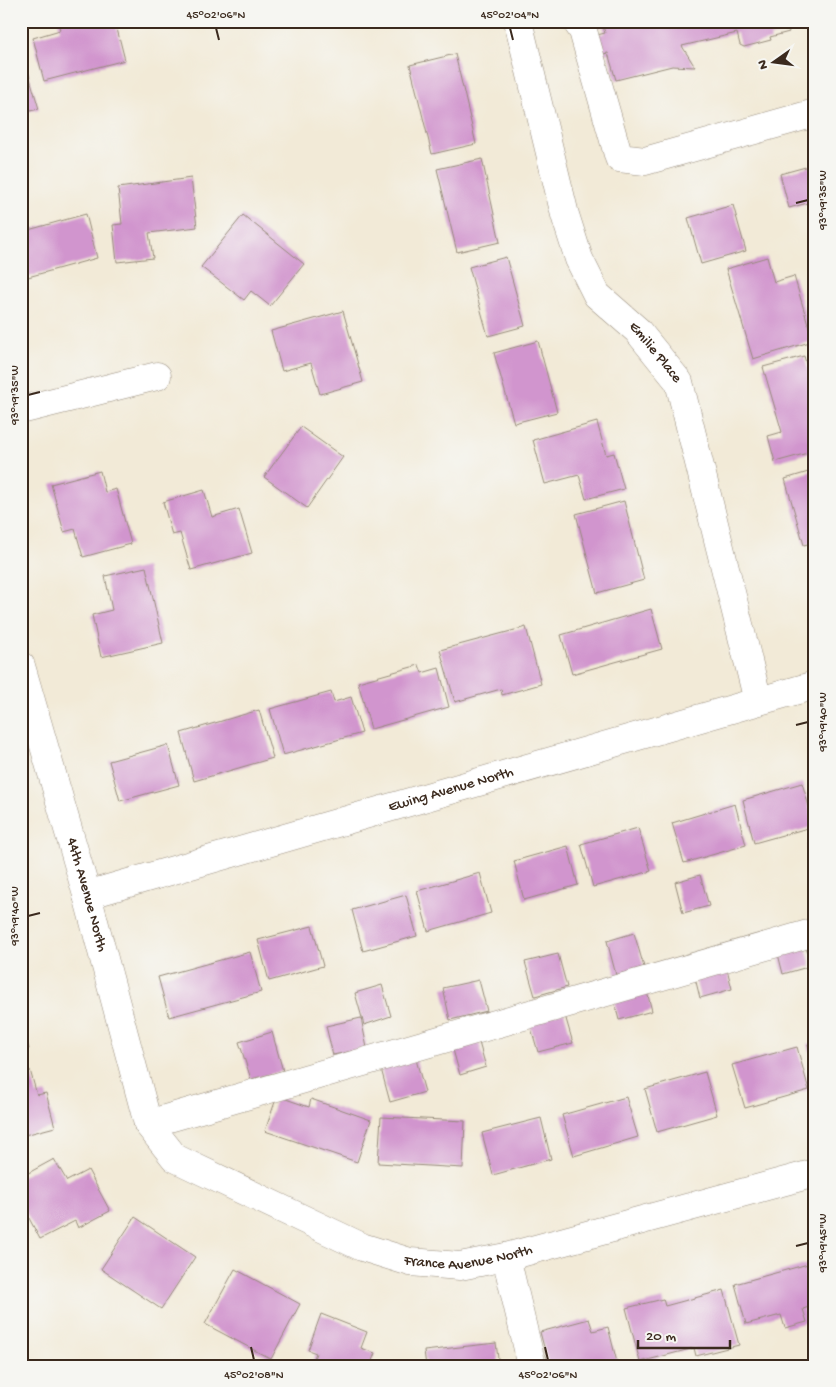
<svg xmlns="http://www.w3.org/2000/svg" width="836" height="1387" viewBox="0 0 836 1387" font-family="'Gochi Hand',sans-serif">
<rect width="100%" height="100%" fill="#f6f6f2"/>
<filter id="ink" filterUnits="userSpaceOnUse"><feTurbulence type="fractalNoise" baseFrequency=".02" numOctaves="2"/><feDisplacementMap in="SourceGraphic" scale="10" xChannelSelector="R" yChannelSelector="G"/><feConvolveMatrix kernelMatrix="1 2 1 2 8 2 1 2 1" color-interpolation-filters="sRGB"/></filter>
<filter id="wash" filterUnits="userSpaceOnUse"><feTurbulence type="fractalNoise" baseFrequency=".0096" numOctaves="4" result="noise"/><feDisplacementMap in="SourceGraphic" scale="20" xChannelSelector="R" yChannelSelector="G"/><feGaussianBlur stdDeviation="1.12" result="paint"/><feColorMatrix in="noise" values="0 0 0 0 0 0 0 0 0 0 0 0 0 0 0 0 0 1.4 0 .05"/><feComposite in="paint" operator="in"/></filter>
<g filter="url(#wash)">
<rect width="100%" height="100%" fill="#f2ead7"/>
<g id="blocks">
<g fill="#d195ce">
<path d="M58 21H115L125 60 44 81 33 38 60 30Z"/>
<path d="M401 21H424L425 22 403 27Z"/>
<path d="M590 21H786L789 32 770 37 771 40 744 47 740 45 737 33 682 46 695 67 672 66 616 80 608 53 603 54 597 35 605 33 603 26 592 29Z"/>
<path d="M21 48 39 109 21 113Z"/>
<path d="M455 54 476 144 432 154 410 65Z"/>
<path d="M482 159 500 242 457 252 437 169Z"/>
<path d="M813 165 815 172V201L789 208 780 174Z"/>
<path d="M191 178 197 227 149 233 153 258 117 262 113 225 122 224 118 188Z"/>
<path d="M733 205 746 251 701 264 688 218Z"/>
<path d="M86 214 97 258 28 277 21 252V232Z"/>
<path d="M243 215 304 264 270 306 251 291 244 300 201 267Z"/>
<path d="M506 257 525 326 488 336 469 267Z"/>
<path d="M767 257 774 282 794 276 813 341 753 359 726 269Z"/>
<path d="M343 311 363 382 320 394 311 363 282 371 271 331Z"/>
<path d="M538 341 557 412 514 423 494 353Z"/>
<path d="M804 356 815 394V451L775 462 768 436 782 432 763 367Z"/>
<path d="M597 422 606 455 614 453 624 489 586 499 579 475 545 484 533 440Z"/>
<path d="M301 427 343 457 307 508 264 477Z"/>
<path d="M815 470V542L804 545 785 479Z"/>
<path d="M100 471 105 492 116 489 131 544 83 557 75 529 64 532 51 484Z"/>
<path d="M204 490 212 517 239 509 252 553 191 570 180 533 172 535 163 502Z"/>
<path d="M624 501 644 580 597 593 576 514Z"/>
<path d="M146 567 163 643 101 657 92 615 112 610 105 576Z"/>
<path d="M651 609 662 649 572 674 561 635Z"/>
<path d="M526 627 541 684 502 695 501 689 455 702 440 650Z"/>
<path d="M419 665 422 673 439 668 449 707 371 729 358 682Z"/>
<path d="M331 692 334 702 351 697 362 733 283 755 270 709Z"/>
<path d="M259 710 273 758 194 781 181 733Z"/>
<path d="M168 745 179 785 120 801 109 761Z"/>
<path d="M802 783 815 826 754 843 743 800Z"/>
<path d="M735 804 746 845 684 863 672 823Z"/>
<path d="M638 828 651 871 593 887 581 844Z"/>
<path d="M815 841V862H814L809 843Z"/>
<path d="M568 846 578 885 524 900 514 861Z"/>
<path d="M480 873 491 913 428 931 417 891Z"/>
<path d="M700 875 709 906 683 913 675 882Z"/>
<path d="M406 895 417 936 363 951 352 910Z"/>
<path d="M312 926 323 966 269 981 258 940Z"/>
<path d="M634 933 644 967 616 975 607 941Z"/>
<path d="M806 947 811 966 783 974 778 954Z"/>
<path d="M250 952 261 992 169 1017 158 977Z"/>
<path d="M558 954 567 987 535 996 525 962Z"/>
<path d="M726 965 732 989 700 998 694 974Z"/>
<path d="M479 980 487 1011 450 1020 443 988Z"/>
<path d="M382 985 391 1016 364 1025 355 993Z"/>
<path d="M646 988 652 1011 619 1020 613 997Z"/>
<path d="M564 1012 573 1043 538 1052 529 1021Z"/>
<path d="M361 1018 367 1048 333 1055 326 1026Z"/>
<path d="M21 1022 29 1049 21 1051Z"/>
<path d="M272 1032 283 1071 251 1079 239 1042Z"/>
<path d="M478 1039 486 1067 460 1075 452 1046Z"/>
<path d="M815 1042V1068H814L808 1044Z"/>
<path d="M797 1047 809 1090 745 1108 732 1065Z"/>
<path d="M415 1056 425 1092 390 1102 380 1065Z"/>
<path d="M30 1070 37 1095 46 1093 55 1127 21 1136V1073Z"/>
<path d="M705 1072 717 1115 657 1132 645 1089Z"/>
<path d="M277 1096 309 1107 311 1099 371 1120 357 1162 265 1131Z"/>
<path d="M626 1097 638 1137 574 1156 562 1115Z"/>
<path d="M381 1117 465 1121 463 1168 378 1163Z"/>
<path d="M541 1118 551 1159 493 1175 482 1133Z"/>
<path d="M54 1159 67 1181 88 1170 110 1211 78 1228 75 1221 40 1239 21 1203V1177Z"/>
<path d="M135 1217 195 1257 161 1309 101 1269Z"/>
<path d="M808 1264 815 1289V1305L803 1309 807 1322 785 1328 781 1315 746 1324 735 1284Z"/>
<path d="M235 1269 300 1304 271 1359 205 1324Z"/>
<path d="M724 1290 739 1345 696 1356 694 1348 640 1362 626 1308 663 1299 665 1306Z"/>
<path d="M321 1314 367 1332 361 1348 375 1353 370 1366H311L316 1353 308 1350Z"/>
<path d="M589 1319 593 1331 608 1327 618 1366H560V1364L549 1366 540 1332Z"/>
<path d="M496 1343 499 1366H426L424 1351Z"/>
</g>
</g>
</g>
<g filter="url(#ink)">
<use href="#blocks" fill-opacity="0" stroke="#968a7a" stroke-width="1"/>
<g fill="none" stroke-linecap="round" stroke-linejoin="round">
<defs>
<g id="minor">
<path id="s1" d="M518 21 565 215 579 259 597 295 637 330 679 382 758 701"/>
<path d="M576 21 583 31 619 158 645 161 815 113"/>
<path d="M21 410 157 376"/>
<path id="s2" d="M21 666 87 895 148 1124 175 1158 362 1247 410 1262 460 1266 506 1257 815 1173"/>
<path id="s3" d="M87 895 815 685"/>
<path d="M148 1124 815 932"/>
<path d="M506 1257 532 1366"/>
</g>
</defs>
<use href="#minor" stroke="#968a7a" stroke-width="29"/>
<use href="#minor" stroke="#fff" stroke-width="28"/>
</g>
</g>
<path fill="none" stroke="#3b2a1e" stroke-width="2" d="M216 28 219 40M510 28 513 40M796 203 808 200M28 395 40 392M796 725 808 722M28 916 40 913M796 1246 808 1243M251 1347 254 1360M545 1347 548 1360"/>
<g text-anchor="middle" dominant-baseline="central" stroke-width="4" stroke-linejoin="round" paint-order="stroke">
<g font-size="15" fill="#3b2a1e" stroke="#f6f6f2">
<text stroke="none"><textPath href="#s1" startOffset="368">Emilie Place</textPath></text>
<text stroke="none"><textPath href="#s3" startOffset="379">Ewing Avenue North</textPath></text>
<text stroke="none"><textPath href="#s2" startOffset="238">44th Avenue North</textPath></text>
<text stroke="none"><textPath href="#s2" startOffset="835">France Avenue North</textPath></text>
</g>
</g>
<rect width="836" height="1387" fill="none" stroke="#f6f6f2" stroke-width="55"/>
<g transform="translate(774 62) rotate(256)" stroke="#f6f6f2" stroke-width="4" paint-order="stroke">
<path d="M0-4L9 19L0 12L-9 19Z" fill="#3b2a1e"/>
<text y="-8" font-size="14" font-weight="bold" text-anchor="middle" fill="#3b2a1e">N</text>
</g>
<path d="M638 1340v8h92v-8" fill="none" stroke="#3b2a1e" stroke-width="2.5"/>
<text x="646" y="1340" font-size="15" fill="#3b2a1e" stroke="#f6f6f2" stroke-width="4" paint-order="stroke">20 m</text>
<rect x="28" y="28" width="780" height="1332" fill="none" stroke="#3b2a1e" stroke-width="2"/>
<g font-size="12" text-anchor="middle" fill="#3b2a1e">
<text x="216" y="18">45°02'06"N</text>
<text x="510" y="18">45°02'04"N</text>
<text transform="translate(822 200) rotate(-90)" y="4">93°19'35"W</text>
<text transform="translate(14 395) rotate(-90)" y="4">93°19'35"W</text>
<text transform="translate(822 722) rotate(-90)" y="4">93°19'40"W</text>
<text transform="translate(14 916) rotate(-90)" y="4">93°19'40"W</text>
<text transform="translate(822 1243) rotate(-90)" y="4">93°19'45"W</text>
<text x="254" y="1378">45°02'08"N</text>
<text x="548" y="1378">45°02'06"N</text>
</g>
</svg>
